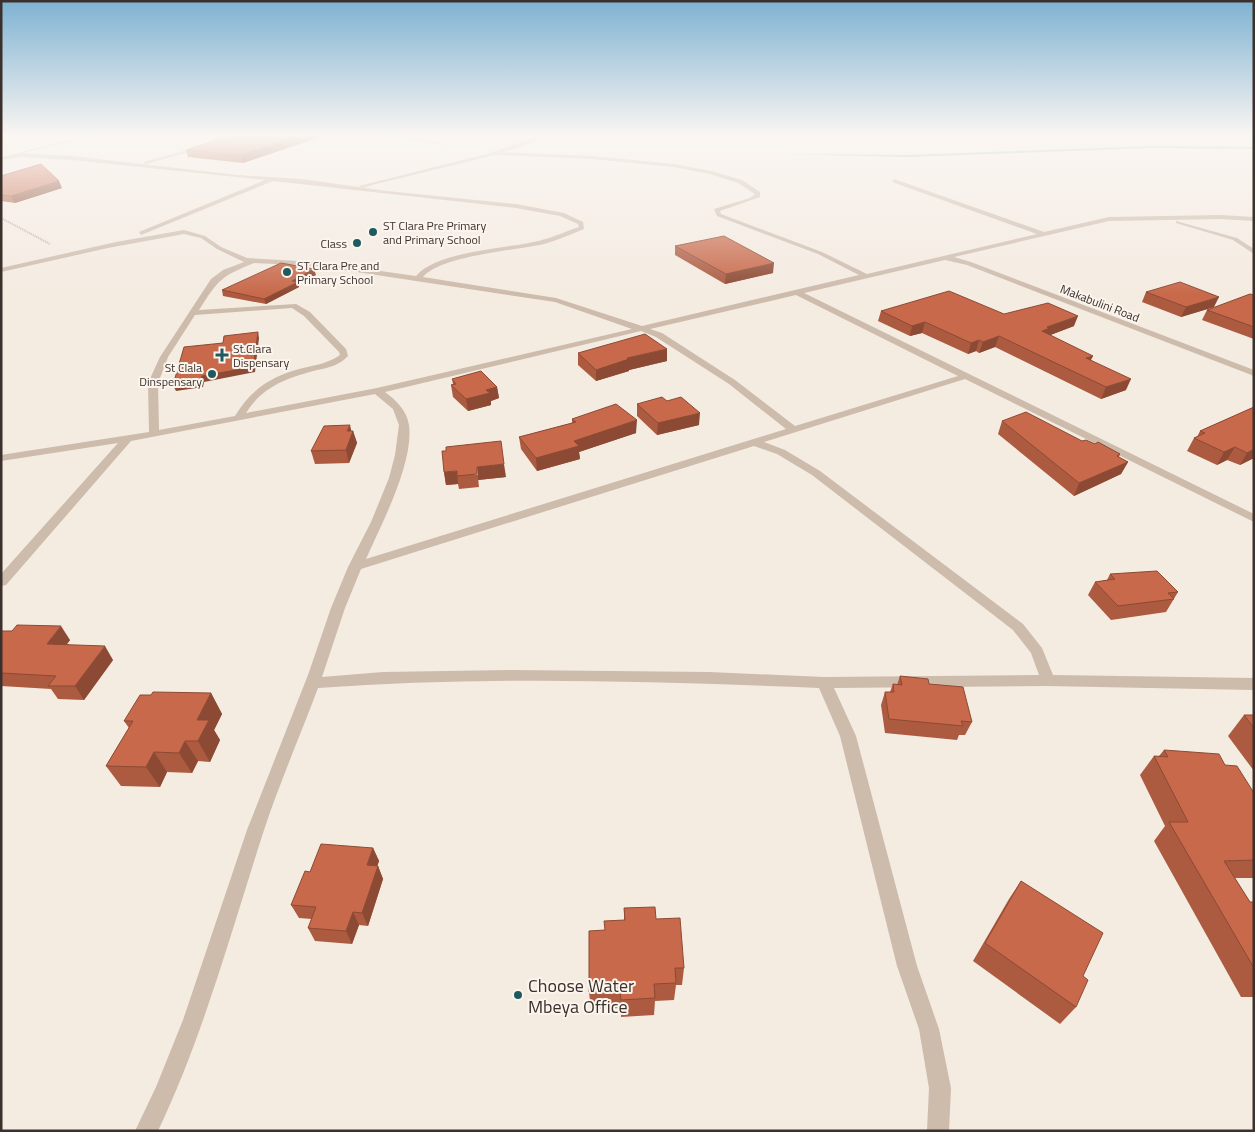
<svg xmlns="http://www.w3.org/2000/svg" width="1255" height="1132" viewBox="0 0 1255 1132" font-family="'Titillium Web',sans-serif">
<rect width="100%" height="100%" fill="#f4ebe1"/>
<g fill="none" stroke-linecap="round" stroke-linejoin="round">
<path fill="#7fb0b2" fill-rule="evenodd" d="M1154 146 1254 147V149L1154 148 907 157 785 154 907 155Z"/>
<path stroke="#b9a596" stroke-width="2" stroke-dasharray="1 1" stroke-linecap="butt" d="M1 218 50 244"/>
<g fill="#cdbbac" fill-rule="evenodd">
<path d="M86 136H93L23 153 21 152Z"/>
<path d="M360 136H399L444 144 442 145 391 137Z"/>
<path d="M538 136H543L535 142 504 152 592 156 674 164 711 171 742 180 760 192V197L720 211 721 214 822 252 867 274 1037 234 892 182 894 179 1044 232 1109 217 1220 215 1254 217V221L1220 219 1109 221 954 257 971 262 1254 370V376L967 265 945 260 804 293 1254 514V522L965 379 764 442 785 450 820 471 1023 624 1042 648 1053 675 1254 678V690L1047 686 834 688 856 736 917 966 939 1029 951 1088 949 1131H927L929 1088 919 1029 897 966 840 736 819 688C652 681 484 676 318 688 300 736 280 782 264 830 231 932 204 1034 158 1131H135L156 1087 183 1020 247 830 308 675 331 608 348 567 371 522 389 478 395 455 399 425 393 409 375 394 131 441 6 585 1 586V574L118 443 1 461V455L149 432 148 383 160 357 211 279 223 270 244 262 217 249 201 238 184 234 108 248 1 272V268L116 242 184 230 205 236 221 247 247 258 317 262 416 276C438 250 510 249 542 240 554 237 567 231 579 227L578 224 560 216 516 208 273 181 141 235 139 232 265 180 72 160 21 157 1 160V157L21 153 72 156 238 175 302 179 387 191 516 204 564 213 583 222 584 229C571 234 558 240 544 244 515 251 442 255 423 277L556 298 642 326 859 275 818 254 717 216 714 209 750 198 755 194 738 183 710 174 674 167 592 159 495 155 376 184 362 188 359 186 487 154ZM254 263 317 266 555 302 632 329 377 388 246 413C263 386 287 378 317 370 328 368 340 365 348 356L346 349 310 312 296 304 199 310C219 279 220 277 254 263ZM796 295 958 376 795 426 735 380 662 333 650 329ZM292 308 304 316 339 352 340 355C329 363 316 365 303 368 272 376 252 388 235 416L159 430 158 383 168 357 195 315ZM641 331 656 337 729 384 786 429 366 559C381 525 414 463 409 425 407 411 396 400 385 392ZM754 446 777 454 812 475 1013 630 1031 653 1039 675 824 677 709 672 511 670 383 672 322 677 345 608 361 569Z"/>
<path d="M202 146 204 148 146 164 143 162Z"/>
<path d="M1176 221 1237 238 1254 249V254L1233 240 1176 223Z"/>
</g>
</g>
<g fill="#ac5a40">
<path d="M126 136H161L153 138Z"/>
<path d="M320 137 243 163 188 157 186 150Z"/>
<path d="M1 176 62 188 15 203 1 201Z"/>
<path d="M675 246 773 273 725 284 675 255Z"/>
<path d="M316 275 298 283 299 287 266 304 223 296 222 290Z"/>
<path d="M1146 292 1214 307 1181 317 1142 302Z"/>
<path d="M1254 295V339L1202 320 1207 310Z"/>
<path d="M881 311 1004 314 1074 326 1050 335 1091 360 1126 390 1101 399 995 347 979 353 976 351 968 354 922 333 910 336 878 321Z"/>
<path d="M578 353 667 361 629 370V371L596 381 578 365Z"/>
<path d="M452 379 497 387 499 398 491 401V405L468 411 453 397 451 385 453 384Z"/>
<path d="M667 401 699 425 657 435 637 416V404Z"/>
<path d="M1254 407V458L1240 465 1227 460 1217 465 1187 451 1194 438 1197 437 1200 431Z"/>
<path d="M572 419 636 433 579 452 580 459 537 471 521 449 519 437 572 423Z"/>
<path d="M1002 421 1095 444 1120 454 1119 457 1128 462 1121 474 1074 496 998 434Z"/>
<path d="M351 431H353L357 443 349 463 315 464 311 451Z"/>
<path d="M444 472 506 477 478 480 479 487 459 489 458 484 446 485Z"/>
<path d="M1110 574 1178 592 1166 612 1111 620 1088 595 1095 582 1107 580Z"/>
<path d="M1 631 70 640 67 644 113 660 84 700 58 699 51 689 1 686Z"/>
<path d="M900 676 929 684 972 722 965 735H959L957 740 885 733 881 705 885 692H890L893 684 897 685Z"/>
<path d="M211 693 222 714 214 730 220 740 210 762 198 761 192 773 167 772 160 787 121 786 106 766 129 728 124 721 151 695Z"/>
<path d="M1244 715H1254V771L1228 736Z"/>
<path d="M1164 750 1225 765 1254 793V878H1235L1250 902H1254V997H1241L1154 841 1165 826 1140 775 1154 756H1159Z"/>
<path d="M373 848 379 861 377 866H378L383 879 368 926 359 925 352 944 315 941 308 928 312 919 299 918 291 905 310 872Z"/>
<path d="M1021 881 1076 1007 1060 1024 973 961 1009 899Z"/>
<path d="M624 908 656 919 684 968 682 985H676L674 1000 655 1001 654 1015 621 1017V1008L591 1009 589 992 605 930 624 920Z"/>
</g>
<g fill="#8c4a34">
<path d="M152 136H161L153 138Z"/>
<path d="M300 136H320V137L243 163 241 155Z"/>
<path d="M59 181 62 188 15 203 11 196Z"/>
<path d="M774 263 773 273 725 284 726 274Z"/>
<path d="M314 269 316 275 298 283 299 287 266 304 264 299 292 281Z"/>
<path d="M1219 297 1214 307 1181 317 1186 307Z"/>
<path d="M1078 316 1074 326 1048 336 1042 331 1047 327Z"/>
<path d="M925 322 922 333 910 336 912 326Z"/>
<path d="M258 332 259 338 255 372 204 382 203 387 176 391 173 385 202 376Z"/>
<path d="M999 336 995 347 979 353 983 342Z"/>
<path d="M979 340 976 351 968 354 971 343Z"/>
<path d="M667 349V361L629 370V371L596 381V370L627 358Z"/>
<path d="M1093 356 1088 366 1086 358Z"/>
<path d="M1131 379 1126 390 1101 399 1106 387Z"/>
<path d="M497 387 499 398 491 401V405L468 411 466 399 486 390Z"/>
<path d="M700 413 699 425 657 435 658 423Z"/>
<path d="M637 420 636 433 579 452 580 459 537 471 536 458 574 441Z"/>
<path d="M350 425 352 434 353 431 357 443 349 463 346 450 347 431Z"/>
<path d="M1235 447 1227 460 1217 465 1224 452Z"/>
<path d="M1254 449V458L1240 465 1247 453Z"/>
<path d="M1128 462 1121 474 1074 496 1079 483Z"/>
<path d="M504 464 506 477 478 480 479 487 477 467Z"/>
<path d="M457 471 458 484 446 485 444 472Z"/>
<path d="M61 626 70 640 57 657 47 644Z"/>
<path d="M105 646 113 660 84 700 75 686Z"/>
<path d="M211 693 222 714 214 730 220 740 210 762 198 741 197 720Z"/>
<path d="M185 741 198 761 192 773 179 753Z"/>
<path d="M154 752 167 772 160 787 146 767Z"/>
<path d="M373 848 379 861 373 878 367 865Z"/>
<path d="M378 866 383 879 368 926 362 913Z"/>
<path d="M353 912 359 925 352 944 346 931Z"/>
</g>
<g fill="#c8694b" stroke="#8c4a34">
<path d="M229 136H300L241 155 186 150Z"/>
<path d="M41 164 59 181 11 196 1 195V176Z"/>
<path d="M724 236 774 263 726 274 675 246Z"/>
<path d="M281 263 314 269 292 281 298 282 264 299 222 290Z"/>
<path d="M1180 282 1219 297 1186 307 1146 292Z"/>
<path d="M949 291 1004 314 1048 303 1078 316 1047 327 1050 328 1042 331 1093 356 1086 358 1131 379 1106 387 999 336 983 342 979 340 971 343 925 322 912 326 881 311Z"/>
<path d="M1250 294 1254 295V327L1207 310Z"/>
<path d="M258 332 253 367 202 376 201 381 173 385 184 347 223 343 224 336Z"/>
<path d="M645 334 667 349 627 358 629 359 596 370 578 353Z"/>
<path d="M481 371 497 387 486 390 490 393 466 399 451 385 456 384 452 379Z"/>
<path d="M662 397 667 401 681 397 700 413 658 423 637 404Z"/>
<path d="M616 404 637 420 574 441 579 446 536 458 519 437 576 422 572 419Z"/>
<path d="M1254 407V449L1247 453 1235 447 1224 452 1194 438 1205 433 1200 431Z"/>
<path d="M1026 412 1082 441 1086 440 1095 444 1098 442 1120 454 1117 456 1128 462 1079 483 1002 421Z"/>
<path d="M350 425 347 431H353L346 450 311 451 324 426Z"/>
<path d="M501 441 504 464 477 467V474L457 476V471L444 472 442 451H446V447Z"/>
<path d="M1157 571 1178 592 1168 593 1174 599 1118 606 1095 582 1115 579 1110 574Z"/>
<path d="M17 625 61 626 47 644 105 646 75 686H48L56 676 1 673V631H12Z"/>
<path d="M900 676 928 679 929 684 963 687 972 722 961 721 963 726 889 719 885 692H894L893 684 902 685Z"/>
<path d="M153 692 211 693 197 720H209L198 741H185L179 753 154 752 146 767 106 766 133 721H124L140 695H151Z"/>
<path d="M1244 715H1254V728Z"/>
<path d="M1164 750 1219 754 1225 765 1237 766 1254 793V860L1224 861 1250 902H1254V968L1169 822H1188L1154 756 1168 757Z"/>
<path d="M321 844 373 848 367 865 378 866 362 913 353 912 346 931 308 928 316 907 291 905 305 871 310 872Z"/>
<path d="M1021 881 1103 933 1083 976 1088 980 1076 1007 985 943Z"/>
<path d="M655 907 656 919 680 918 684 968H675L676 983 654 984 655 998 621 1000 620 991 589 992V931L605 930 604 921 625 920 624 908Z"/>
</g>
<linearGradient id="sky" x2="0" y2="1"><stop stop-color="#7eb2d2"/><stop offset="0.46" stop-color="#faf6f2"/><stop offset="1" stop-color="#faf6f2" stop-opacity="0"/></linearGradient>
<rect width="1255" height="294" fill="url(#sky)"/>
<g fill="#1f5a5e" stroke="#fbf5ee" stroke-width="2">
<circle cx="373" cy="232" r="5"/>
<circle cx="357" cy="243" r="5"/>
<circle cx="287" cy="272" r="5"/>
<path d="M219.5 347.5h5v5h5v5h-5v5h-5v-5h-5v-5h5z"/>
<circle cx="212" cy="374" r="5"/>
<circle cx="518" cy="995" r="5"/>
</g>
<g text-anchor="middle" dominant-baseline="central" stroke-width="4" stroke-linejoin="round" paint-order="stroke">
<g font-size="12" fill="#3b302b" stroke="#fbf5ee" text-anchor="start">
<text x="383" y="225">ST Clara Pre Primary<tspan x="383" dy="14">and Primary School</tspan></text>
<text x="347" y="243" text-anchor="end">Class</text>
<text x="297" y="265">ST Clara Pre and<tspan x="297" dy="14">Primary School</tspan></text>
<text x="233" y="348">St.Clara<tspan x="233" dy="14">Dispensary</tspan></text>
<text x="202" y="367" text-anchor="end">St Clala<tspan x="202" dy="14">Dinspensary</tspan></text>
</g>
<g font-size="12" fill="#3b302b" stroke="#fbf5ee">
<text transform="translate(1100 303) rotate(21)">Makabulini Road</text>
</g>
<g font-size="18" fill="#3b302b" stroke="#fbf5ee" text-anchor="start">
<text x="528" y="985">Choose Water<tspan x="528" dy="21">Mbeya Office</tspan></text>
</g>
</g>
<rect width="1255" height="1132" fill="none" stroke="#3b302b" stroke-width="5"/>
</svg>
